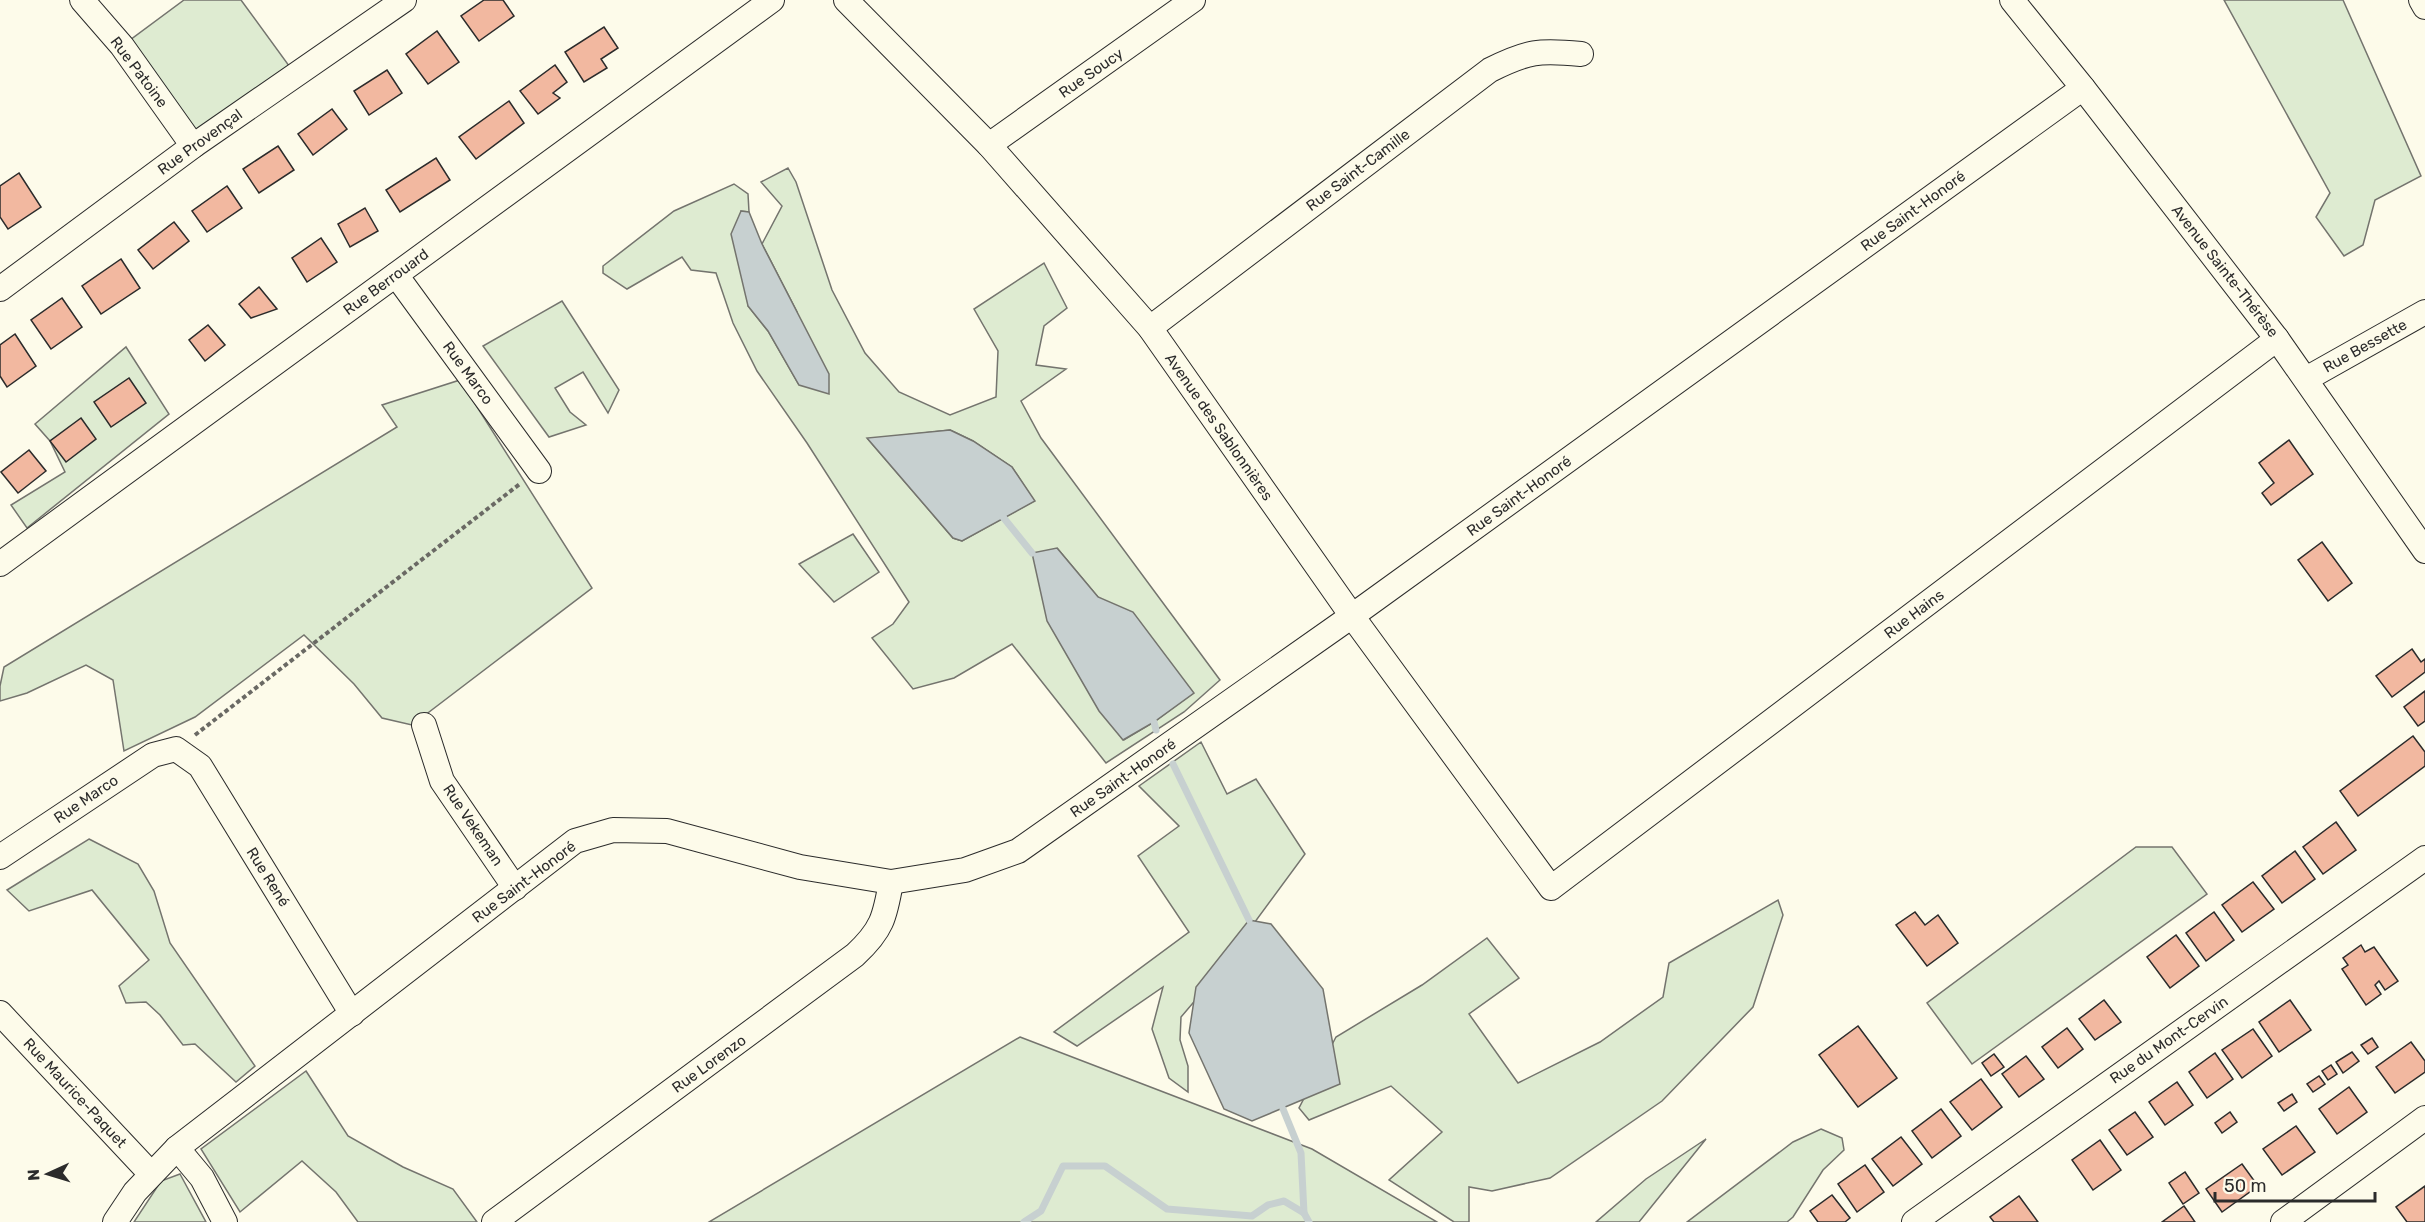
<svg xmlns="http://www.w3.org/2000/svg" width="2425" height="1222" viewBox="0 0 2425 1222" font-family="Rubik,sans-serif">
<rect width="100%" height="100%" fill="#fdfbea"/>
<g fill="#deebd1" stroke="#74746e" stroke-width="1.5" fill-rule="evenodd">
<path d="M184 0H241L295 74 193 146 122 46Z"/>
<path d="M2224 0H2343L2421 176 2375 200 2363 245 2344 256 2316 217 2330 193Z"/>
<path d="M788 168 796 182 832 290 865 353 899 392 950 415 996 397 998 351 974 309 1044 263 1067 308 1044 326 1036 365 1066 369 1021 401 1041 438 1220 680 1184 712 1106 763 1012 644 954 678 913 689 872 638 893 624 909 602 807 443 757 371 733 323 716 273 691 270 682 257 627 289 603 273V266L674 211 734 184 748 194 749 212 741 211 748 306 768 331 799 385 797 312 762 244 782 206 761 182ZM950 430 973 441 1012 467 1034 501 962 541 953 538 868 439ZM1057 548 1098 597 1193 693 1154 722 1124 740Z"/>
<path d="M562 301 619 390 608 413 583 372 555 388 570 412 586 425 549 437 483 346Z"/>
<path d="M126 347 169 414 27 528 11 505 65 472 50 441 35 424Z"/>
<path d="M460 380 592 588 412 725 382 718 354 684 304 635 195 717 124 751 113 680 86 665 27 693 0 701V686L4 667 397 427 382 405Z"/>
<path d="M853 534 879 572 834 602 799 564Z"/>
<path d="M1201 742 1227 794 1256 779 1305 854 1210 983 1181 1017 1180 1040 1188 1066V1092L1169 1078 1152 1029 1163 987 1077 1046 1054 1032 1189 932 1138 856 1179 826 1139 786Z"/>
<path d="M89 839 138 864 154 891 170 943 255 1066 236 1082 195 1044 183 1045 160 1015 146 1002 126 1003 119 986 149 960 92 890 29 911 7 890Z"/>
<path d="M2136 847H2172L2207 894 1972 1064 1927 1003Z"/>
<path d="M1778 900 1783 915 1753 1007 1662 1101 1550 1178 1492 1191 1469 1187V1222H1454L1389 1180 1442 1132 1391 1086 1309 1120 1299 1108 1336 1037 1422 985 1487 938 1519 978 1469 1014 1518 1083 1600 1042 1663 997 1669 963Z"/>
<path d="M1020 1037 1312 1149 1437 1222H709Z"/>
<path d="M306 1071 348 1136 403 1167 453 1189 477 1222H358L336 1192 302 1161 240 1212 201 1149Z"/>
<path d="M1821 1129 1842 1138 1844 1150 1823 1170 1793 1217 1787 1222H1687L1793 1142Z"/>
<path d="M1706 1139 1639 1222H1596L1646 1179Z"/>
<path d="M180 1174 206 1222H134L161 1181Z"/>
</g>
<g fill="#c7d0d0" stroke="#74746e" stroke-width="1.5">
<path d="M741 211 749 212 762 244 829 374V394L799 385 768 331 748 306 731 234Z"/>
<path d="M950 430 973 441 1012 467 1035 501 962 541 953 538 867 438Z"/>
<path d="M1057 548 1098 597 1133 612 1194 693 1154 722 1123 740 1099 711 1047 621 1032 553Z"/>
<path d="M1249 920 1271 924 1323 989 1340 1084 1252 1121 1224 1109 1189 1033 1196 987Z"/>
</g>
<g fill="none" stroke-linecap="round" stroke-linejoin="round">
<g stroke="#c7d0d0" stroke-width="7">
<path d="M1003 517 1032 553"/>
<path d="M1154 722 1156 730"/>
<path d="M1173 764 1249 920"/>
<path d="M1283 1109 1301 1153 1304 1213"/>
<path d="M1024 1222 1041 1211 1063 1166H1105L1167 1209 1252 1216 1268 1205 1284 1201 1304 1213 1309 1222"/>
</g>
</g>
<g fill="#f2b8a0" stroke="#2b2b2b" stroke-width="1.5">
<path d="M484 0H503L514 16 479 41 461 16Z"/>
<path d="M604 27 618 48 601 59 607 68 584 82 565 52Z"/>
<path d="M437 31 459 62 428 84 406 54Z"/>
<path d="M555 65 567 82 553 93 560 98 538 114 520 91Z"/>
<path d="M387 70 402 93 369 115 354 91Z"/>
<path d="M509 101 524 123 476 159 459 137Z"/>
<path d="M332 109 347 129 313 155 298 134Z"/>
<path d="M278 146 294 170 259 193 243 169Z"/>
<path d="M436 158 450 180 400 212 386 190Z"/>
<path d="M19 173 41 207 8 229 0 217V186Z"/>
<path d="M227 186 242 208 207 232 192 211Z"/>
<path d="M365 208 378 231 350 247 338 224Z"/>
<path d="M174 222 189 241 153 269 138 250Z"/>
<path d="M321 238 337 262 307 282 292 258Z"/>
<path d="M121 259 140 288 101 314 82 286Z"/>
<path d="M259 287 277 309 251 318 239 304Z"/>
<path d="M62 298 82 327 51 349 31 320Z"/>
<path d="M208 325 225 345 205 361 189 340Z"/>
<path d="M15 334 36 366 7 387 0 376V345Z"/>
<path d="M129 378 146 403 111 427 94 402Z"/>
<path d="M81 418 96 439 66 462 50 441Z"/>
<path d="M2289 440 2313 474 2271 505 2262 493 2274 483 2259 463Z"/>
<path d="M29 450 46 471 18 493 1 472Z"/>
<path d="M2322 542 2352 583 2328 601 2298 560Z"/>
<path d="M2412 649 2421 662 2425 659V672L2392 697 2376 676Z"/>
<path d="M2425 691V721L2418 726 2404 707Z"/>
<path d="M2413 736 2425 752V766L2358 816 2340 791Z"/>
<path d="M2336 822 2356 850 2323 874 2303 847Z"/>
<path d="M2295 851 2315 879 2282 903 2262 876Z"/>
<path d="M2253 882 2274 909 2242 932 2222 905Z"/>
<path d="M1915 912 1925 925 1938 915 1958 943 1927 966 1896 925Z"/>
<path d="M2214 912 2234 940 2206 961 2186 933Z"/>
<path d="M2176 935 2199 966 2170 988 2147 957Z"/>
<path d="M2361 945 2365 952 2374 947 2398 981 2385 990 2379 981 2375 985 2381 994 2366 1005 2342 969 2348 965 2343 958Z"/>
<path d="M2104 1000 2121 1022 2095 1040 2079 1019Z"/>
<path d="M2290 1000 2311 1030 2279 1052 2259 1022Z"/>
<path d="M1858 1026 1897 1078 1858 1107 1819 1055Z"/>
<path d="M2067 1028 2083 1049 2058 1068 2042 1047Z"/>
<path d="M2253 1029 2272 1056 2242 1078 2222 1050Z"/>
<path d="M2372 1038 2378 1047 2368 1054 2361 1045Z"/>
<path d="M2411 1042 2425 1061V1072L2395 1093 2376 1067Z"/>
<path d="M2352 1052 2359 1061 2343 1073 2336 1062Z"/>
<path d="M2215 1053 2233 1079 2207 1098 2189 1072Z"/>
<path d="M1994 1054 2004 1067 1991 1076 1982 1063Z"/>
<path d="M2026 1056 2044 1079 2019 1097 2002 1074Z"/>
<path d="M2331 1065 2337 1074 2328 1080 2322 1071Z"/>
<path d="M2319 1076 2325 1084 2313 1092 2307 1084Z"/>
<path d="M1981 1079 2002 1107 1972 1130 1950 1102Z"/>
<path d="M2177 1082 2193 1105 2165 1125 2149 1102Z"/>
<path d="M2349 1087 2367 1112 2337 1134 2319 1109Z"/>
<path d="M2292 1094 2297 1102 2284 1111 2278 1103Z"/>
<path d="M1941 1109 1961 1136 1932 1158 1912 1131Z"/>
<path d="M2135 1112 2153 1137 2127 1155 2109 1130Z"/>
<path d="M2230 1112 2237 1122 2222 1133 2215 1123Z"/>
<path d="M2296 1126 2315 1152 2282 1175 2263 1149Z"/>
<path d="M1901 1137 1922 1164 1893 1186 1872 1159Z"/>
<path d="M2100 1140 2121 1170 2093 1190 2072 1160Z"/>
<path d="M2242 1164 2258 1186 2222 1212 2206 1189Z"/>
<path d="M1865 1165 1884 1192 1857 1212 1838 1184Z"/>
<path d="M2185 1172 2199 1193 2183 1204 2169 1183Z"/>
<path d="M2425 1186V1222H2407L2396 1207Z"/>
<path d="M1832 1195 1850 1218 1845 1222H1818L1810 1211Z"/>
<path d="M2019 1196 2038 1222H1994L1990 1217Z"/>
<path d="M2184 1206 2195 1222H2162Z"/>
</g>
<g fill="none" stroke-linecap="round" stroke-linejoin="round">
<defs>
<g id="minor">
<path d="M82 0 122 46 193 146"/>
<path d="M846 0 989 145 1150 328 1352 616 1551 888 2277 339"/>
<path d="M2012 0 2083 88 2277 339 2425 551"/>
<path d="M2421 0 2425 7"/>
<path d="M989 145 1193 0"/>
<path d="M396 275 539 471"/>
<path d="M0 289 193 146 404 0"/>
<path d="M1150 328 1490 70C1528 51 1539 50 1581 54"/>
<path d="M2306 379 2425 312"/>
<path d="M0 564 772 0"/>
<path d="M424 725 442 781 515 888"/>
<path d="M0 857 153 755 176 749 200 766 352 1014"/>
<path d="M0 1013 151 1174"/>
<path d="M177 1148 202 1178 225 1222"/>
<path d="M115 1222 135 1192 177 1148 575 841 613 830 667 831 800 867 891 882 965 870 1018 851 1352 616 2083 88"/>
<path d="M494 1222 855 955C882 930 885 917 891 882"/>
<path d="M1914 1222 2425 858"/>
<path d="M2283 1222 2425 1118"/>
</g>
</defs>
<use href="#minor" stroke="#2b2b2b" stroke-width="26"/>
<path stroke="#6a6964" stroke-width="4" stroke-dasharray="4.5 3" stroke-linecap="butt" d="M195 735 521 483"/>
<use href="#minor" stroke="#fdfbea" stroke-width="24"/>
</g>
<g text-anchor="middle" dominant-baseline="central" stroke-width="4.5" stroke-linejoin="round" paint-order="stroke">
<g font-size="15" fill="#2b2b2b" stroke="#fdfbea">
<text transform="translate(139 72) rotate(53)">Rue Patoine</text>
<text transform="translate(1091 73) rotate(-35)">Rue Soucy</text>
<text transform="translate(200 142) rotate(-36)">Rue Provençal</text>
<text transform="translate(1358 170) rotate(-37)">Rue Saint-Camille</text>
<text transform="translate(1913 211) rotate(-36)">Rue Saint-Honoré</text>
<text transform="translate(2225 271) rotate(52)">Avenue Sainte-Thérèse</text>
<text transform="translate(386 282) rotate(-36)">Rue Berrouard</text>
<text transform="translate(2365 346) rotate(-29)">Rue Bessette</text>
<text transform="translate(468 373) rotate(54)">Rue Marco</text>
<text transform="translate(1219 427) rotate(55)">Avenue des Sablonnières</text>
<text transform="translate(1519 496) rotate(-36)">Rue Saint-Honoré</text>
<text transform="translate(1914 614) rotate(-37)">Rue Hains</text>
<text transform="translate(1123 778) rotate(-35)">Rue Saint-Honoré</text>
<text transform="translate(86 799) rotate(-34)">Rue Marco</text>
<text transform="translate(473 825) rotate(56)">Rue Vekeman</text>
<text transform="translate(268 877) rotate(58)">Rue René</text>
<text transform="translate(524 882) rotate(-37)">Rue Saint-Honoré</text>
<text transform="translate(2169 1040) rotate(-35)">Rue du Mont-Cervin</text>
<text transform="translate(709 1064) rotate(-36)">Rue Lorenzo</text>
<text transform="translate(75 1093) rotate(47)">Rue Maurice-Paquet</text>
</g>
</g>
<g transform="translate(48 1174) rotate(266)" stroke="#fdfbea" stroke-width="4.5" paint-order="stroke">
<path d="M0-4.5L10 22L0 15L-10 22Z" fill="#2b2b2b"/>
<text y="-9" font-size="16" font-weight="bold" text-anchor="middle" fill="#2b2b2b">N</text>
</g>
<path d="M2215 1192v9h160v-9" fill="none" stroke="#2b2b2b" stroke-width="3"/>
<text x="2224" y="1192" font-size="18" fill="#2b2b2b" stroke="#fdfbea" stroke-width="4.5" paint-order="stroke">50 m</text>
</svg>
